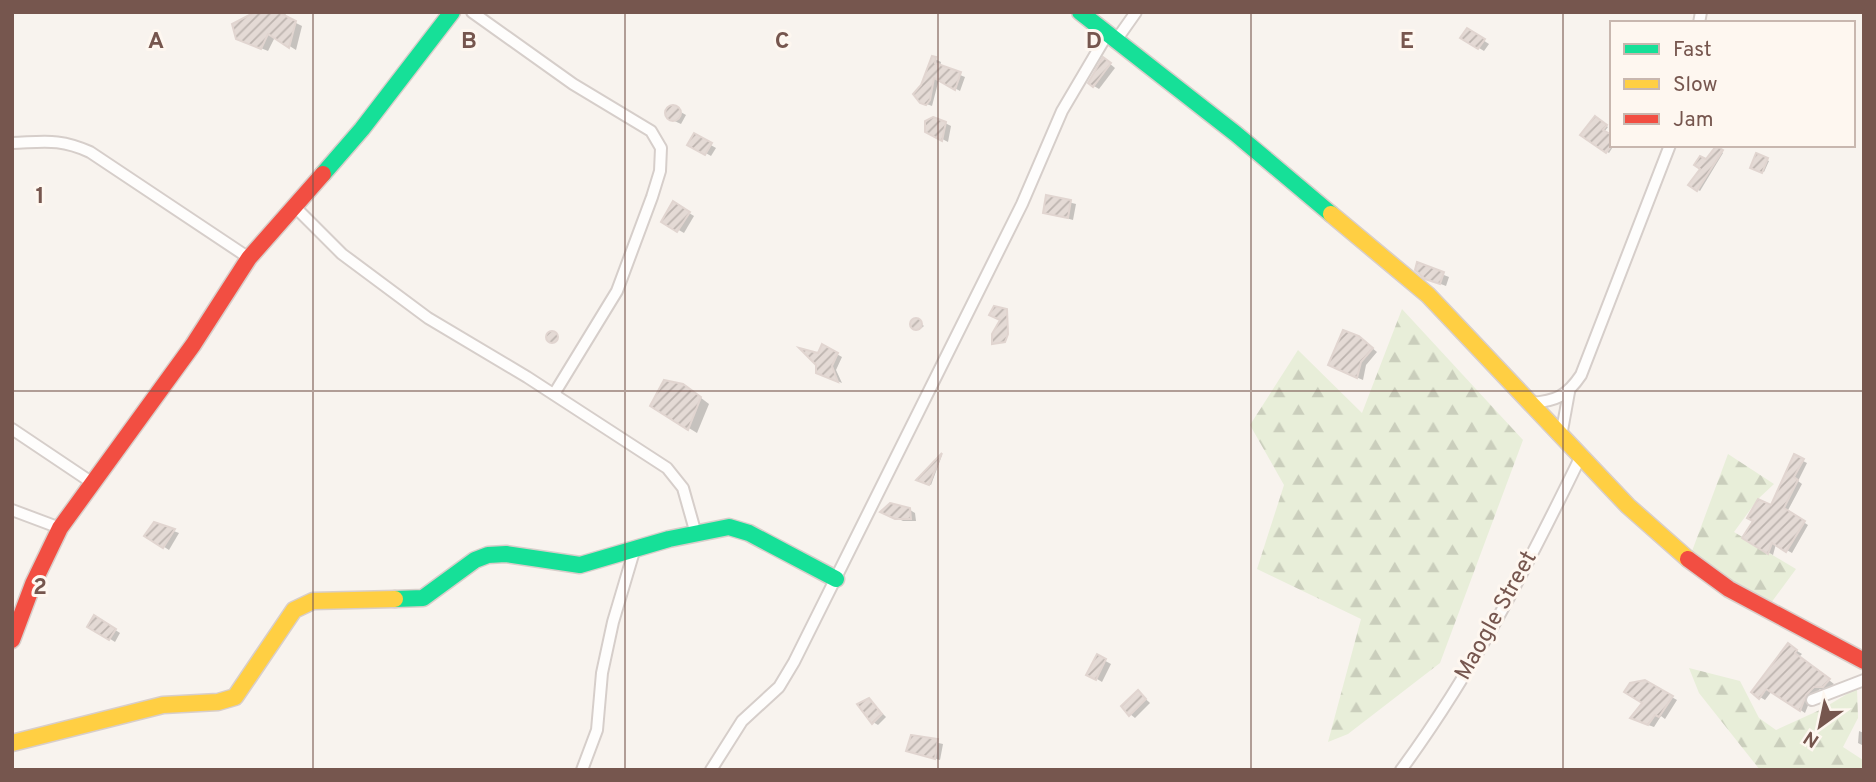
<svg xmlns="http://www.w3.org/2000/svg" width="1876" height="782" viewBox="0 0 1876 782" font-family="Overpass,sans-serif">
<defs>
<pattern id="forest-firs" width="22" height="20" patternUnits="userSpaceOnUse" patternTransform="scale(1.75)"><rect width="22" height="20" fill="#e8eed9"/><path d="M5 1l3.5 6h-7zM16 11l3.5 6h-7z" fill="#cacebc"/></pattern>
<pattern id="building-hatch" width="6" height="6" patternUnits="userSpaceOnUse" patternTransform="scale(1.75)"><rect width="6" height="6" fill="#e4dad5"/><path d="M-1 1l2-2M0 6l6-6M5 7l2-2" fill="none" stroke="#bdb4af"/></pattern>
</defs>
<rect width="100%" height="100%" fill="#f8f3ee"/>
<g fill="url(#forest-firs)">
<path d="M1402 309 1523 440 1440 663 1348 734 1328 742 1361 619 1257 569 1284 485 1250 425 1298 350 1362 413Z"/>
<path d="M1728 454 1774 484 1758 499 1734 532 1796 569 1765 611 1688 562Z"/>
<path d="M1689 668 1740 681 1759 718 1776 730 1822 709 1857 688 1858 718 1843 747 1863 760V770H1760L1699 693Z"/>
</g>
<g fill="#0003">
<path d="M262 12H287L284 17 302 26 296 50 275 37 268 51 237 38Z"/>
<path d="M1467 30 1489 44 1484 51 1463 38Z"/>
<path d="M935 59 941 62 940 67 965 77 960 91 939 79 932 106 921 102 923 86Z"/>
<path d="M1109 63 1115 68 1099 89 1094 86Z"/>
<path d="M672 107 686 115 681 124 668 118 666 114Z"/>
<path d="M1595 119 1608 127 1604 132 1614 145 1609 153 1583 135Z"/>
<path d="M945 123 951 126 948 142 927 131Z"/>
<path d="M695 136 716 148 711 156 690 144Z"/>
<path d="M1716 148 1723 153 1700 191 1691 184Z"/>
<path d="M1757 156 1769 161 1764 172 1752 167Z"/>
<path d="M1048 197 1076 204 1073 220 1045 212Z"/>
<path d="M674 204 694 216 684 233 663 221Z"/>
<path d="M1418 265 1449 277 1446 286 1433 281Z"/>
<path d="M916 320 924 326 919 330 912 325Z"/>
<path d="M553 333 558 340 552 343 548 335Z"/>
<path d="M1365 342 1377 352 1366 365 1363 380 1335 368Z"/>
<path d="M822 346 842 357 836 370 842 383 823 375 819 355Z"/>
<path d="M692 391 709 404 697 433 653 406Z"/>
<path d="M942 455 931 485 919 479Z"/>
<path d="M1795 457 1807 463 1798 481 1802 484 1787 512 1808 525 1792 553 1776 544 1773 555 1744 538 1771 507Z"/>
<path d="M910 510 915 513 916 521H903L883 511Z"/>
<path d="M154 524 179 533 169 550 146 535Z"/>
<path d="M95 617 120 633 115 642 90 626Z"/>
<path d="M1789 646 1802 654 1799 657 1834 684 1829 689H1820L1811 698 1805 713 1772 691 1765 700 1760 697Z"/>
<path d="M1098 657 1111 664 1102 682 1089 674Z"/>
<path d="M1645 682 1677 700 1665 719 1661 716 1654 727 1637 721 1645 703Z"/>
<path d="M1138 692 1150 703 1135 718 1130 714Z"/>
<path d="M869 700 886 717 878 725 873 722Z"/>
<path d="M1859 731 1864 733V746L1858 743Z"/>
<path d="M912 737 943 744 940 760 908 750Z"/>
</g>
<g fill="url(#building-hatch)" stroke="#e1d5d0" stroke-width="2">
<path d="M255 12H278L296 21 289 48 268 34 261 49 236 39 232 24Z"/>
<path d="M1467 28 1485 39 1478 49 1460 38Z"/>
<path d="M932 56 936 57 935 63 961 72 955 90 934 78 930 100 926 105 920 103 913 94 921 85Z"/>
<path d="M1103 57 1111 63 1093 87 1088 83Z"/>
<circle cx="673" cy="113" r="8"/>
<path d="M1595 116 1607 125 1603 130 1612 135V145L1606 153 1580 135Z"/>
<path d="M933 117 946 122 942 141 925 132V121Z"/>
<path d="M694 133 712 143 705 155 687 145Z"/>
<path d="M1716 146 1723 150 1697 191 1688 185 1700 169 1694 165 1700 156 1706 159Z"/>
<path d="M1756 153 1768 158 1762 173 1750 168Z"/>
<path d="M1046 195 1071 200 1068 218 1043 213Z"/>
<path d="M673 201 690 212 677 232 661 222Z"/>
<path d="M1417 262 1444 272 1440 284 1425 279 1415 270Z"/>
<path d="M994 306 1007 309 1008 334 1005 342 992 344V334L1000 320 989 315Z"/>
<circle cx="916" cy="324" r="6"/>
<path d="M1343 330 1359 336 1373 348 1361 362 1357 378 1328 365Z"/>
<circle cx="552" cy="337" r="6"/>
<path d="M822 344 838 353 832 366 838 382 816 373V365L799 348 818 353Z"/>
<path d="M664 380 683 384 701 397 688 430 650 406Z"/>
<path d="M942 453 929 485 916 480Z"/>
<path d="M1794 454 1804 459 1794 477 1798 480 1784 508 1805 521 1786 552 1772 543 1768 554 1742 538 1753 521 1747 518 1758 499 1771 505Z"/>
<path d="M890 503 910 508 911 519H895L880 512Z"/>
<path d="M154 522 175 529 163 548 144 536Z"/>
<path d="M94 615 116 629 109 640 87 627Z"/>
<path d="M1788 643 1797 650 1795 653 1830 679 1823 687H1814L1806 695 1800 711 1766 689 1759 699 1751 692Z"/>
<path d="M1097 654 1106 659 1096 680 1086 675Z"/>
<path d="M1645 680 1673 696 1659 717 1655 715 1648 725 1630 718 1642 703 1624 692 1630 683Z"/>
<path d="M1138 690 1146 699 1129 716 1121 706Z"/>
<path d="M869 698 882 714 872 724 857 704Z"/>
<path d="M911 735 938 739 935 759 906 751Z"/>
</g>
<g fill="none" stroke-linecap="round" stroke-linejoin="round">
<defs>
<g id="street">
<path d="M472 12 573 84 651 131 661 148 660 171 652 197 617 291 554 394"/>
<path d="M1699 23 1701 12"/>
<path d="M1117 39 1136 12"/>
<path d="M12 143C44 142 59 138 90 152L249 258"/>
<path d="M293 205 342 254 428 318 527 377 667 468 683 488 696 534"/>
<path d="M1531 403C1556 401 1567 396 1581 375L1670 145"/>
<path d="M12 429 91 482"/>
<path d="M1561 436 1569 392"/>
<path d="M12 510 60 528"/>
<path d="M1812 700 1864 680"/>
<path d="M582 770 597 730 602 673 613 622 635 548"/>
<path d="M711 770 742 721 779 687 794 662 1022 204 1062 111 1108 33"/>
<path d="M1401 770C1473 672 1528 565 1581 456"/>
</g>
<g id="fast">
<path d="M1080 12 1236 134 1331 214"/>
<path d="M323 174 362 129 452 12"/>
<path d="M395 599 423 598 475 560 488 555 506 554 580 565 669 539 729 527 749 533 836 579"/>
</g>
<g id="slow">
<path d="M1331 214 1428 295 1628 506 1688 559"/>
<path d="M12 743 163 705 218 702 235 697 294 610 313 601 395 599"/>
</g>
<g id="jam">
<path d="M1688 559 1729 589 1864 661"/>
<path d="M12 640 33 584 60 528 193 345 249 258 323 174"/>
</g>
</defs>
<use href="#street" stroke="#d6ceca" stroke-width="14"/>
<use href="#fast" stroke="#d8ceca" stroke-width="19"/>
<use href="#slow" stroke="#d8ceca" stroke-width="19"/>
<use href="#jam" stroke="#d8ceca" stroke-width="19"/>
<use href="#street" stroke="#fefdfc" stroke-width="10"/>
<use href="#fast" stroke="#16e098" stroke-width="16"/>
<use href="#slow" stroke="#ffcf43" stroke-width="16"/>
<use href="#jam" stroke="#f24e42" stroke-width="16"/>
</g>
<path fill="none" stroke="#76564e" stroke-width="2" stroke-opacity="0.55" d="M313 12V770M625 12V770M938 12V770M1251 12V770M1563 12V770M12 391H1864"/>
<g text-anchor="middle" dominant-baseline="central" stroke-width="6" stroke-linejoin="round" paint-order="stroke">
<g font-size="23" fill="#76564e" stroke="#fef7f0">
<text transform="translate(1497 616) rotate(-61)">Maogle Street</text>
</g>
</g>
<g font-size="23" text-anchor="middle" font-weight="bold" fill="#76564e" stroke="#fef7f0" stroke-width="6" stroke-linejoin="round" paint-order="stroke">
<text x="156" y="48">A</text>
<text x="469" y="48">B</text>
<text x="782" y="48">C</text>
<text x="1094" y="48">D</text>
<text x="1407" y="48">E</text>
<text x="40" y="203">1</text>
<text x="40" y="594">2</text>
</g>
<rect width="1876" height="782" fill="none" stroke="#76564e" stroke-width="28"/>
<rect x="1610" y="21" width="245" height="126" fill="#fef7f0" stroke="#c8b7af" stroke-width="2"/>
<rect x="1624" y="44" width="35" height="10" fill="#16e098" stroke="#c8b7af" stroke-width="2"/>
<text x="1673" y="56" font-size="21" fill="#76564e">Fast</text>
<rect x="1624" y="79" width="35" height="10" fill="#ffcf43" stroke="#c8b7af" stroke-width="2"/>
<text x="1673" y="91" font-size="21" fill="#76564e">Slow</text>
<rect x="1624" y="114" width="35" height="10" fill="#f24e42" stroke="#c8b7af" stroke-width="2"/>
<text x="1673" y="126" font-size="21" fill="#76564e">Jam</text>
<g transform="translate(1820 726) rotate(213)" stroke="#fef7f0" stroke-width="5" paint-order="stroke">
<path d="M0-5L12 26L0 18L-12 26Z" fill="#76564e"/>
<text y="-10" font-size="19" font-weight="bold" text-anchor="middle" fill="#76564e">N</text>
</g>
</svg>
